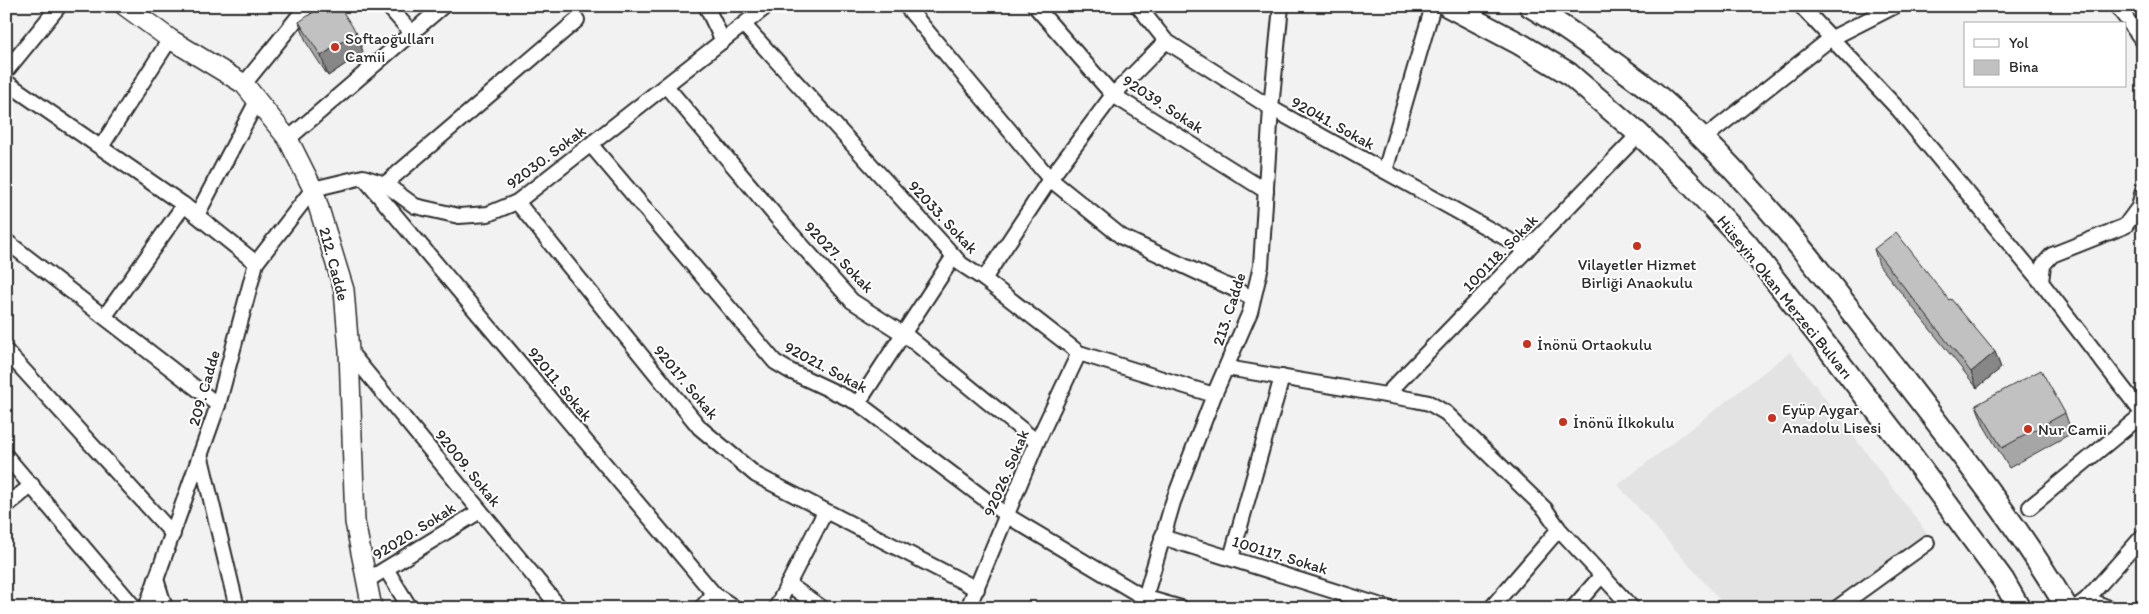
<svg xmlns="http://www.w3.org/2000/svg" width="2149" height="614" viewBox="0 0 2149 614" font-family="Itim,sans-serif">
<rect width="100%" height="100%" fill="#f2f2f2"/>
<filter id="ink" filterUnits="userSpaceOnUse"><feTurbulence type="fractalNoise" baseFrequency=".02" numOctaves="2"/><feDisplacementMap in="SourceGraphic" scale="10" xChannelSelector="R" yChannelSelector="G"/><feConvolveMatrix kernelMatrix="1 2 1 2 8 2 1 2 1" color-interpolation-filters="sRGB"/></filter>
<g filter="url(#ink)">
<path fill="#e3e3e3" d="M1790 352 1927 533 1823 608H1727L1618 485Z"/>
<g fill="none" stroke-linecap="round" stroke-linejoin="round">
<defs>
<g id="street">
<path d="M388 6 412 33"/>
<path d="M706 6 723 41"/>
<path d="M906 6 1050 179 1122 237 1253 298"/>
<path d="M1035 6 1113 95 1266 191"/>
<path d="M1138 6 1166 41 1271 108 1527 250"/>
<path d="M1801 6 1899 110 2041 282"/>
<path d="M2117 6 2143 41"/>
<path d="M744 25 961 264 984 279 1079 353 1214 395"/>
<path d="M6 71 59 6"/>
<path d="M6 82 184 205 256 263"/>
<path d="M244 84 307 6"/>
<path d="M666 86 779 220 852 301 908 337 1037 442"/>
<path d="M288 139 443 6"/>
<path d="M1703 139 1830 39 1895 6"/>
<path d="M591 145 775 362 790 371 858 403 1006 515 1143 597 1181 608"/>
<path d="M101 147 170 39"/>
<path d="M1385 171 1433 6"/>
<path d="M364 178 714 594 735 608"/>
<path d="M385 184 577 20"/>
<path d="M2143 190 2139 207 2125 226 2052 255 2043 265 2041 282 2143 414"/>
<path d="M517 202 700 428 756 475 977 589"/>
<path d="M197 215 257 101"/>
<path d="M6 241 218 405"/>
<path d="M984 279 1050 179 1113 95 1166 41"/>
<path d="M105 316 184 205"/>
<path d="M6 351 173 534"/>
<path d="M349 351 560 608"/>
<path d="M1227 368 1415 400 1429 403 1446 413 1545 509 1559 529 1632 608"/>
<path d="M1386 395 1639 134"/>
<path d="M858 403 954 256"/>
<path d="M6 456 135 608"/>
<path d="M201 458 237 608"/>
<path d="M6 506 32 485"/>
<path d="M2030 507 2143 414"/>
<path d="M1162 537 1388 608"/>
<path d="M1231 558 1282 377"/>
<path d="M386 569 410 608"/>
<path d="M156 579 165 608"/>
<path d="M366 581 480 511"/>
<path d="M788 584 822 608"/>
<path d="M2087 599 2109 608"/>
<path d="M146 608 218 405 256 263 313 189 363 177 385 184 415 206 459 216 488 214 517 202 767 6"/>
<path d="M701 608 714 594"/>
<path d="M776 608 825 512"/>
<path d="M968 608 1037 442 1079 353"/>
<path d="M1142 608 1173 502 1214 395 1250 312 1261 266 1271 108 1281 6"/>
<path d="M1491 608 1559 529"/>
<path d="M1573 608 1602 575"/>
<path d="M1837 608 1927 543"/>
<path d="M2075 608 2087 599 2143 536"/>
</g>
<path id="secondary" d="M125 6 170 39 244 84 288 139 313 189 344 290 349 351 355 522 372 608"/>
<g id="primary">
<path d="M1448 6 1520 44 1568 73 1639 134 1687 180 1746 243 1811 326 1911 455 2003 580 2019 608"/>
<path d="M1530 6C1562 25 1591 46 1621 68 1634 78 1648 87 1660 98 1752 179 1824 276 1898 372 1957 449 2018 525 2067 608"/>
</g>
</defs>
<use href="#street" stroke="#2b2b2b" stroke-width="18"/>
<use href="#secondary" stroke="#2b2b2b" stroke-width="22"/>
<use href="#primary" stroke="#2b2b2b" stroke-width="25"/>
<use href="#street" stroke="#fff" stroke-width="14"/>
<use href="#secondary" stroke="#fff" stroke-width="19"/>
<use href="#primary" stroke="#fff" stroke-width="21"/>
</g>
<g fill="#a6a6a6" stroke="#2b2b2b">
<path d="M299 22 356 32 363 52 328 76 306 42Z"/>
<path d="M1874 249 1949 300 1995 352 2001 368 1977 388 1879 265Z"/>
<path d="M1976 405 2065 413 2072 433 2009 468 1984 426Z"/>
</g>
<g fill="#878787" stroke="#2b2b2b">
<path d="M356 32 363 52 328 76 321 56Z"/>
<path d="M1995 352 2001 368 1977 388 1971 372Z"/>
</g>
<g fill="#c1c1c1" stroke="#2b2b2b">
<path d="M322 6H339L356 32 321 56 299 22Z"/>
<path d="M1896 232 1949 300 1951 299 1995 352 1971 372 1874 249Z"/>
<path d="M2041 370 2065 413 2002 448 1976 405Z"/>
</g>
</g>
<g fill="#c8321e" stroke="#fff" stroke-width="2">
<circle cx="335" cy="47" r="5"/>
<circle cx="1637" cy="246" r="5"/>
<circle cx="1527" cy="344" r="5"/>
<circle cx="1772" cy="418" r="5"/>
<circle cx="1563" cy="422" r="5"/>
<circle cx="2028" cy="429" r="5"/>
</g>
<g text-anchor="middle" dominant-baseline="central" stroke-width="4" stroke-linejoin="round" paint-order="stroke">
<g font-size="16" fill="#2b2b2b" stroke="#fff" text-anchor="start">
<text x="345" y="38">Softaoğulları<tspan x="345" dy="18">Camii</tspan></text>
<text x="1637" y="264" text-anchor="middle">Vilayetler Hizmet<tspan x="1637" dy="18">Birliği Anaokulu</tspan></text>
<text x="1537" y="344">İnönü Ortaokulu</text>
<text x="1782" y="409">Eyüp Aygar<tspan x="1782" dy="18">Anadolu Lisesi</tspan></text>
<text x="1573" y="422">İnönü İlkokulu</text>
<text x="2038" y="429">Nur Camii</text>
</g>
<g font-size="16" fill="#2b2b2b" stroke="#fff">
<text transform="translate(1163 104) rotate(33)">92039. Sokak</text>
<text transform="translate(1333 123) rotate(29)">92041. Sokak</text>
<text transform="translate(546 157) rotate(-37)">92030. Sokak</text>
<text transform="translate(943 217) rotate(47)">92033. Sokak</text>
<text transform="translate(1500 253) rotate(-46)">100118. Sokak</text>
<text transform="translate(839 257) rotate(46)">92027. Sokak</text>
<text transform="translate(334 264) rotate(75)">212. Cadde</text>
<text transform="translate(1785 297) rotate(51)">Hüseyin Okan Merzeci Bulvarı</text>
<text transform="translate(1229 309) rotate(-72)">213. Cadde</text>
<text transform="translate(826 367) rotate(28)">92021. Sokak</text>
<text transform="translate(686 382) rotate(50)">92017. Sokak</text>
<text transform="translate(560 384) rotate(50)">92011. Sokak</text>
<text transform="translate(204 388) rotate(-74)">209. Cadde</text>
<text transform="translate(468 468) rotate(51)">92009. Sokak</text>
<text transform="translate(1006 473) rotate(-67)">92026. Sokak</text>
<text transform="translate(414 531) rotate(-32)">92020. Sokak</text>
<text transform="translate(1280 555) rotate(17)">100117. Sokak</text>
</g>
</g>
<rect width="2149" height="614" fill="none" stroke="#fff" stroke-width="25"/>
<rect x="12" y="12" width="2124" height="589" fill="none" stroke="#2b2b2b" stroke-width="2" filter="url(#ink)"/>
<rect x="1964" y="22" width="162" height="65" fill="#ffffff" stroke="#aaaaaa"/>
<rect x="1974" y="39" width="25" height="8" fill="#ffffff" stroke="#aaaaaa"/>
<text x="2009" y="48" font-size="15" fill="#2b2b2b">Yol</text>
<rect x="1974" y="60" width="25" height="15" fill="#c1c1c1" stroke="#aaaaaa"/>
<text x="2009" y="72" font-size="15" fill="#2b2b2b">Bina</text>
</svg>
